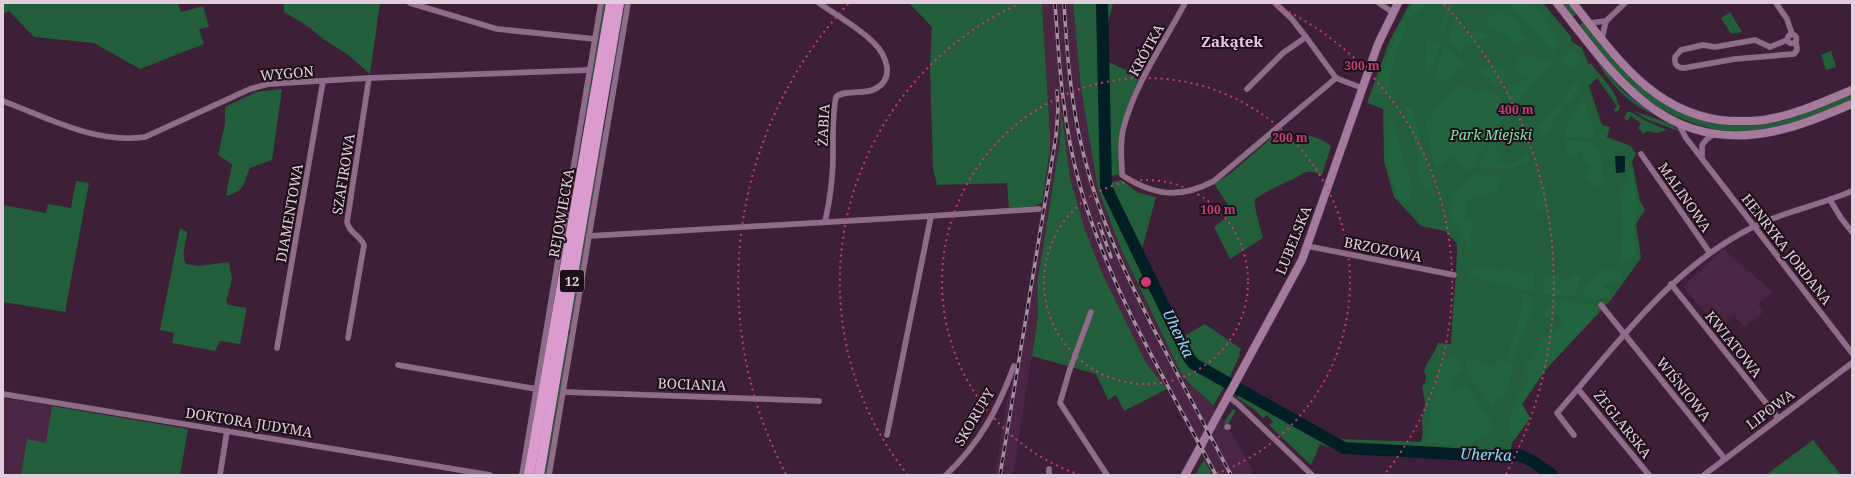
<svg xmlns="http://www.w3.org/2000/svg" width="1855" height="478" viewBox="0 0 1855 478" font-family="'Noto Serif',serif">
<rect width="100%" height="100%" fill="#3d1f37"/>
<g fill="#4a2644">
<path d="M1042 3H1073L1081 89 1098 189 1121 249 1149 308 1186 382 1205 396 1227 426 1253 470 1250 475H1212L1167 389 1146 363 1102 273 1085 230 1070 177 1061 111 1060 142 1037 284 1038 316 1013 475H995L1005 410 1019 350 1050 149V133Z"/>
<path d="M1723 249 1773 292 1758 304 1763 312 1744 327 1734 315 1718 327 1683 287Z"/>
<path d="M3 398 52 406 46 443 27 440 21 474 27 475H3Z"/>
</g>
<g fill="#225e3a">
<path d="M3 3H178L181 12 203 6 209 27 199 29 204 44 140 69 94 43 34 37 9 11 3 14Z"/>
<path d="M284 3H380L370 74 347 54 323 39 309 27 284 12Z"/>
<path d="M603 3H607L587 120 584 119Z"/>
<path d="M622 3H626L613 79V60Z"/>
<path d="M909 3H1042L1050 133V149L1042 203 1035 206 1009 209 1007 183 937 185 933 169 930 65 932 27Z"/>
<path d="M1073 3H1113L1107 28 1108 62 1141 77 1124 121 1121 174 1111 176 1112 182 1121 180 1139 193 1156 197 1142 249 1184 336 1205 324 1241 349 1239 353 1240 354 1230 377 1213 406C1202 391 1189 388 1180 371L1121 249 1098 189 1081 89Z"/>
<path d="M1410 3H1543L1572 38 1571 41 1582 48 1589 65 1591 63C1598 75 1618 91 1618 105H1620L1619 110 1615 112 1614 109 1617 106 1597 78 1589 86 1602 125 1610 127 1607 137 1631 146 1636 154 1632 162 1640 201 1645 210 1636 224 1641 258 1611 300 1546 369 1522 404 1530 418 1512 443 1509 461 1397 457 1345 453 1320 444 1311 465 1269 425 1273 422 1267 415 1263 418 1255 410 1237 398 1242 389 1325 434 1327 432 1340 439 1421 442 1423 433 1422 422 1425 403 1422 386 1425 383 1426 376 1424 371C1427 361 1434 355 1438 343L1451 344C1452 311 1457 278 1457 244L1445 231 1421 226 1394 197 1384 161 1383 109 1367 103 1389 42Z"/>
<path d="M1561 3H1569L1577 14 1572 17Z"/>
<path d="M1730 12 1742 32 1731 34 1721 18Z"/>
<path d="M1584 22C1624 72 1658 119 1727 124 1744 125 1761 126 1778 122 1803 115 1828 104 1852 94V100C1826 111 1799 123 1772 129 1712 140 1655 115 1615 70 1602 56 1591 40 1579 25Z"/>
<path d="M1831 51 1836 67 1826 70 1821 55Z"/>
<path d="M1595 57 1623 91 1652 114C1629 104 1606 80 1595 57Z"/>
<path d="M282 89 272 160 250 168C243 184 245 191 226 196L232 164 218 155 225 124V107L256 92Z"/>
<path d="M1061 108 1070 177 1085 230 1102 273 1146 363 1167 389 1124 411 1116 395 1108 400 1096 374 1032 356 1038 316 1037 284 1060 142Z"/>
<path d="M1634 111 1671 124 1679 131 1648 120Z"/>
<path d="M1627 112H1631L1646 121 1679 135 1666 130 1657 133 1647 131 1642 135V132L1638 128 1641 124 1631 116 1627 121 1624 118Z"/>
<path d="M601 131H604L571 331 568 330Z"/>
<path d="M1279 131 1293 141C1305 130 1319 138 1331 146L1322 175C1317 174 1313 171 1307 172 1301 173 1297 178 1291 180 1278 186 1267 191 1255 199 1253 206 1261 228 1263 238L1230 259 1214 227 1233 212 1214 184 1231 173Z"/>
<path d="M76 181 89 183 65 312 3 302V205L46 213 48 204 71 208Z"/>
<path d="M180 228 187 232C187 241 180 256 186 264L199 266 229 262 232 279 226 302 229 305 246 308V313L240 344 220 341 215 351 172 343 174 333 160 330Z"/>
<path d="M567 334H571L547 475H543Z"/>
<path d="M52 406 188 429 180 475 21 474 27 439 46 443Z"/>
<path d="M1233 409 1236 411 1227 426 1224 422Z"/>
<path d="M1813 440 1841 475H1766Z"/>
<path d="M1204 460 1212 475H1195Z"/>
</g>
<g fill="#21643d">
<path d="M1413 3H1428L1410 18 1404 15Z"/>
<path d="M1449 3H1453L1442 36 1438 34Z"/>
<path d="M1509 3H1530L1540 10 1560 43 1553 53Z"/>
<path d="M1497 10 1513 18 1529 40 1513 43 1500 31 1484 24Z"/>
<path d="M1457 17 1464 32 1481 31 1493 37 1463 45 1462 53 1448 40Z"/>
<path d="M1404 20 1407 21 1390 75 1392 95 1374 93 1387 57Z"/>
<path d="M1427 39 1440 42 1441 45 1429 74 1425 72Z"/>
<path d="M1444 46 1468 66C1454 64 1459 71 1450 77 1446 80 1440 81 1435 83L1436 73Z"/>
<path d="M1573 47 1583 59 1572 70 1559 60Z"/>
<path d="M1525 55 1536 57 1538 62 1553 61 1515 106 1511 105 1506 93 1509 85 1524 81 1529 77 1519 74 1515 65 1518 59Z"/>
<path d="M1500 65 1505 69 1504 73 1506 77 1500 86H1496L1480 70Z"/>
<path d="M1577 81 1580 89 1566 105 1560 100Z"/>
<path d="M1456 85 1470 89 1473 92 1480 89C1495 90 1503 100 1511 111L1494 128 1473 168 1467 171 1453 157 1447 159 1436 168 1431 151 1426 121 1433 117 1431 111C1439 100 1452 97 1456 85Z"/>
<path d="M1584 97 1595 137H1564L1567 126Z"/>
<path d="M1558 103 1564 108 1543 137 1539 127Z"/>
<path d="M1407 106 1413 110 1436 197 1424 188 1417 174V154L1405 109Z"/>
<path d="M1389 122H1394L1408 175C1414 185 1413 195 1408 204L1399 199 1387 163Z"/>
<path d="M1497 133 1498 137 1495 149 1504 155 1499 159V162C1510 165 1520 161 1528 153L1530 161 1515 168H1478L1491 141Z"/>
<path d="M1565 140 1586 141 1594 144 1601 154 1602 174 1606 179 1603 183 1597 187 1589 181 1586 176 1589 164 1582 162 1583 153 1580 151 1574 156 1569 155 1567 152Z"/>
<path d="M1632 170 1638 210 1635 218 1634 243 1636 257 1625 263 1620 262 1623 225 1620 193Z"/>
<path d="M1475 173 1486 177H1497L1500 179 1498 190 1490 194 1488 197 1474 195 1468 200H1466L1465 216 1472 220 1473 228 1470 231 1472 246 1469 253 1467 244 1447 209 1451 205 1453 199 1449 196Z"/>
<path d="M1543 182 1546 188 1548 209 1537 210C1535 200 1535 191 1540 183Z"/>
<path d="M1486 265H1489V269L1500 271 1511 268 1517 274 1532 272 1535 276 1533 292 1469 276 1471 268 1477 267 1482 268Z"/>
<path d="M1605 269 1619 271 1623 276 1622 282 1618 283 1611 281 1604 285V290L1609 291V295C1602 299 1592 301 1585 296L1583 292 1590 282Z"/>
<path d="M1543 274 1548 275 1550 278 1554 275H1559L1563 281 1568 280 1576 275 1581 276 1575 296 1542 294 1544 286Z"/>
<path d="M1523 293 1533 298 1535 302 1513 359 1507 357 1521 313Z"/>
<path d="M1566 301 1599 306 1591 321 1546 369 1522 404 1530 418 1515 439 1509 433C1507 411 1518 395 1530 378L1525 370V365L1534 358 1541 339 1560 327 1562 320 1558 315 1546 318 1542 316C1547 301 1551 302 1566 301Z"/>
<path d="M1454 356 1459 358 1464 369 1460 373 1450 378 1454 390 1466 385 1496 430 1465 445 1426 442 1439 367 1443 359Z"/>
<path d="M1467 358 1479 360C1482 367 1484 367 1492 367L1499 360 1509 361 1512 363 1513 368 1506 394 1503 397 1497 400 1492 407 1490 408C1487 399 1482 393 1477 385L1472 383 1467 368Z"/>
</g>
<path fill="#001e24" d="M1615 156H1625V172L1616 173Z"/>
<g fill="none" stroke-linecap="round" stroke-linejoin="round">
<path stroke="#001e24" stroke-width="12" d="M1102 3 1106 187 1189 358 1194 364 1344 448 1491 456 1519 455 1532 461 1552 475"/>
<defs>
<g id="street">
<path d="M410 3 497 29 595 39"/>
<path d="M819 3C836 15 861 29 874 43 887 56 895 79 875 89 864 95 844 89 836 97 832 116 833 135 833 155 833 178 830 200 825 222"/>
<path d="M1185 3C1164 43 1136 82 1124 126 1119 142 1122 160 1122 175 1154 196 1180 199 1214 181L1336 78"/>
<path d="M1275 3 1291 18 1306 37 1336 78 1362 88"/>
<path d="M1379 3 1392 12"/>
<path d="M1776 3 1787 19 1792 34"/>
<path d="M1606 21 1625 3"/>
<path d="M1590 23 1606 21"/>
<circle cx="1792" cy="39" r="4.5"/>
<path d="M1602 38 1606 21"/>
<path d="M1787 40 1770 47 1755 40 1715 47 1703 45 1681 50 1675 57C1674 64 1677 68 1684 68L1735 59 1794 54 1797 50 1796 41"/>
<path d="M1247 89 1283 53 1306 37"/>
<path d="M3 101C48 118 95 144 145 137L250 89 268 84 369 78 590 70"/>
<path d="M1678 123 1686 138 1852 353"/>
<path d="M1641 154 1710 253"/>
<path d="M1702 157V145L1707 139 1716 133"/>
<path d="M1830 200 1841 218 1852 232"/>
<path d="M931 216 1039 209"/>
<path d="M589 236 931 216 887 435"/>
<path d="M1307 246 1454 275"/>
<path d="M1671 284 1778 418"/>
<path d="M1601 305 1725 459"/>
<path d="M1091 312 1069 372 1060 403 1107 475"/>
<path d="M348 338 364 245C360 235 349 233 347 222L369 78"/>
<path d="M277 348 323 81"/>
<path d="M398 365 536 389"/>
<path d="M1578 389 1649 475"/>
<path d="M564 392 819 401"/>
<path d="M3 394 490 475"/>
<path d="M1229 397 1238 404 1312 475"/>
<path d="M1227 427H1228"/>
<path d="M1574 435 1557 413C1617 345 1671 267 1755 226 1786 211 1820 205 1852 191"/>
<path d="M220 475 227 431"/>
<path d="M522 475 601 3"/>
<path d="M549 475 628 3"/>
<path d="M946 475C980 443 998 409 1014 366"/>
<path d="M1049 475V469"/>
<path d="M1704 475 1852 363"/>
</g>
<g id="secondary">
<path d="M1557 3C1616 78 1665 155 1775 131 1801 126 1827 114 1852 104"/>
<path d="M1573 3C1616 57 1655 116 1730 121 1743 121 1756 122 1769 119 1798 114 1825 101 1852 90"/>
<path d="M1185 475 1302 260 1378 44 1398 3"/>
</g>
<g id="highway">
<path d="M529 475 611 3"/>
<path d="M539 475 619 3"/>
</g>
</defs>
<use href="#street" stroke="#583e54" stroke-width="6"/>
<use href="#secondary" stroke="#583e54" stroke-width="9"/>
<use href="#highway" stroke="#583e54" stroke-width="11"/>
<use href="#street" stroke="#8f6c88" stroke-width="5.5"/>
<use href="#secondary" stroke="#a67a9d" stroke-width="8"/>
<use href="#highway" stroke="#dc9bce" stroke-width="10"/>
<defs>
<g id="rail">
<path d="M1055 3C1059 64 1063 126 1080 186 1109 288 1166 381 1216 475"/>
<path d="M1064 3C1067 55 1071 106 1084 156 1102 230 1136 296 1171 362 1191 400 1211 438 1231 475"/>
<path d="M1099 224 1111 257"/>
<path d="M1000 475 1056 136 1058 110 1057 91"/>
</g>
</defs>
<use href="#rail" stroke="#a58ea0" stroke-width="3.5"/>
<use href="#rail" stroke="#1c0f19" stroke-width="2" stroke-dasharray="6" stroke-linecap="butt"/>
</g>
<g fill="none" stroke="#c83c75" stroke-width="2" stroke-dasharray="2 4">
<circle cx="1146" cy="282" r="102"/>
<path d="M1080 475A204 204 0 1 1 1212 475"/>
<path d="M908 475A306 306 0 0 1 1019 4M1273 4A306 306 0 0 1 1384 475"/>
<path d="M786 474A408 408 0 0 1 848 4M1444 4A408 408 0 0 1 1506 474"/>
</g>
<g text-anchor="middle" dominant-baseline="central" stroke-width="4" stroke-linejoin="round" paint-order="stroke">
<rect fill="#1c0f19" stroke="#a694a2" stroke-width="1" x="560" y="270" width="24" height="22" rx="3"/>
<g font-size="13" font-weight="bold" fill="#e1cddc">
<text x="572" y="281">12</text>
</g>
<g font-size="14" fill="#e1cddc" stroke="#1c0f19">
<text transform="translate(1146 50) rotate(-61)">KRÓTKA</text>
<text transform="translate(287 73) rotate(-5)">WYGON</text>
<text transform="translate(823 125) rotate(-87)">ŻABIA</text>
<text transform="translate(343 174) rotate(-81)">SZAFIROWA</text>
<text transform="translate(1685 197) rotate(55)">MALINOWA</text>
<text transform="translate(289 213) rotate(-80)">DIAMENTOWA</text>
<text transform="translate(561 213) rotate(-80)">REJOWIECKA</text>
<text transform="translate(1293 240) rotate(-68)">LUBELSKA</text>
<text transform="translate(1383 249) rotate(11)">BRZOZOWA</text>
<text transform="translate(1787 249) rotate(52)">HENRYKA JORDANA</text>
<text transform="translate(1734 344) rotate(51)">KWIATOWA</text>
<text transform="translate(692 384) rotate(2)">BOCIANIA</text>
<text transform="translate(1684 389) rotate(51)">WIŚNIOWA</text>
<text transform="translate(1770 409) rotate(-37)">LIPOWA</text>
<text transform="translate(974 417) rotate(-59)">SKORUPY</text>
<text transform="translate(249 422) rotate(9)">DOKTORA JUDYMA</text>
<text transform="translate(1623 424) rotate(51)">ŻEGLARSKA</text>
</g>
<g font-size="14" font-style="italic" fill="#83e0a3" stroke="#1c0f19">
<text x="1491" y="134">Park Miejski</text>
</g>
<g font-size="15" font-weight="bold" fill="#ecc5e3" stroke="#1c0f19">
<text x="1232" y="41">Zakątek</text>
</g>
<g font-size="15" font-style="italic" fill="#7fe3fa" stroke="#1c0f19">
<text transform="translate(1179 333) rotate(64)">Uherka</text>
<text transform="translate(1486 454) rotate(2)">Uherka</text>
</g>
</g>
<circle cx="1146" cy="282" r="6" fill="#c83c75" stroke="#1c0f19" stroke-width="2"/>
<g font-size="12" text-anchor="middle" font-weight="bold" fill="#c83c75" stroke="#1c0f19" stroke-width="4" stroke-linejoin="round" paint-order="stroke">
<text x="1362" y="70">300 m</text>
<text x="1516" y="114">400 m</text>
<text x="1290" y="142">200 m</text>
<text x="1218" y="214">100 m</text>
</g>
<rect width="1855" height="478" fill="none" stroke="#e1cddc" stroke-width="8"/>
</svg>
